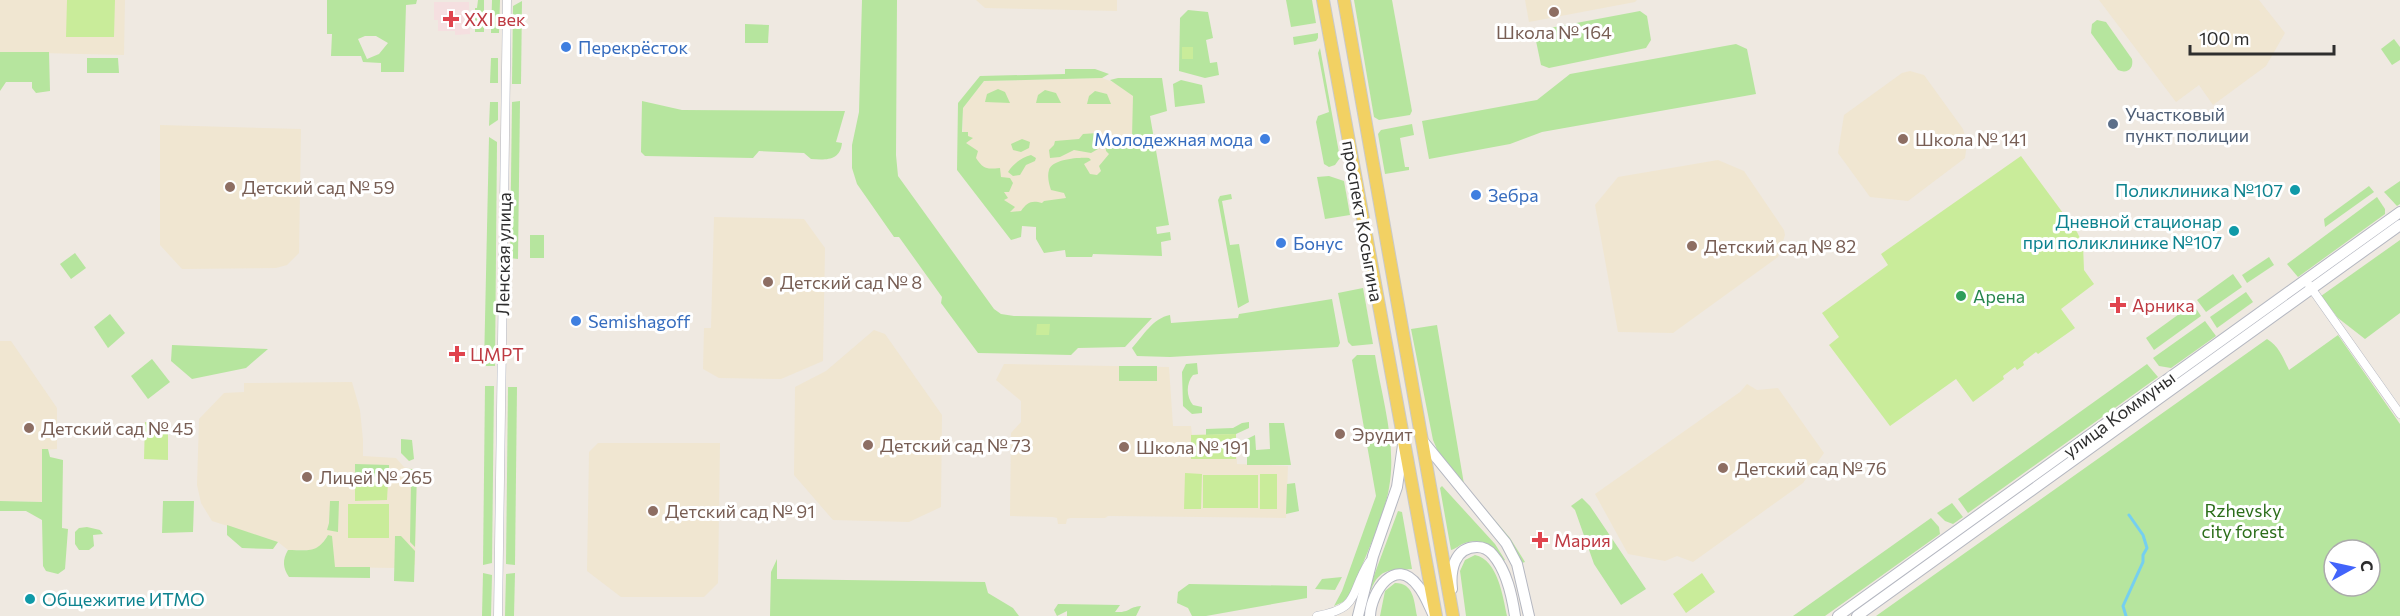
<svg xmlns="http://www.w3.org/2000/svg" width="2400" height="616" viewBox="0 0 2400 616" font-family="Commissioner,sans-serif">
<rect width="100%" height="100%" fill="#efe9e1"/>
<g fill="#f0e6d1">
<path d="M0 0H125L124 55 0 52Z"/>
<path d="M976 0H1117V11L985 8Z"/>
<path d="M1525 0H1637L1635 2 1529 22Z"/>
<path d="M2099 0H2259L2285 33 2266 66 2213 105 2199 85 2176 102Z"/>
<path d="M1910 71 1924 75 1963 129 1967 143 1965 158 1908 201 1870 197 1838 153 1844 115 1902 73Z"/>
<path d="M1102 78 1140 92 1143 182 1023 224 962 169 963 108 984 81Z"/>
<path d="M160 125 301 129 299 253 287 265 276 268 182 269 160 245Z"/>
<path d="M1718 160 1744 171 1784 230 1785 235 1778 257 1673 333 1618 332 1595 205 1618 177Z"/>
<path d="M714 217 804 219 825 248 823 361 781 379 719 378 703 369 704 328H711Z"/>
<path d="M874 330 885 334 942 415 941 507 909 522 833 520 794 475 795 387 826 371Z"/>
<path d="M0 341H11L57 408V449L42 450V502L0 501Z"/>
<path d="M1004 364 1169 367 1173 426H1191L1192 435 1236 434 1237 464 1288 466 1286 518 1108 516 1105 518H1070L1067 519 1066 524H1058L1057 518 1053 517 1010 516 1011 433 1021 422V401L996 380Z"/>
<path d="M352 382 360 410 363 440V456L396 458 404 467 417 470 415 565 394 568 334 567 328 535 322 544 314 550H288L278 542 212 521 201 503 197 485 199 419 224 393 244 392V383Z"/>
<path d="M1747 384 1757 390 1778 388 1824 453 1803 483 1693 562 1677 556 1665 561 1628 554 1595 494 1740 392Z"/>
<path d="M598 443H720L718 583 704 597H621L587 571 589 452Z"/>
</g>
<path fill="#f5dfe0" d="M434 2H469L470 34 455 35V31H438V20H434Z"/>
<g fill="#b6e59e" fill-rule="evenodd">
<path d="M327 0H417L416 4 406 5 404 72H381V63L363 62 361 56H331L332 34H327ZM365 36H376L388 43 379 54 367 59 358 39Z"/>
<path d="M478 0H484V32H475V8H477Z"/>
<path d="M492 0H500L499 33H491Z"/>
<path d="M862 0H897L896 155 898 176 994 309 1001 314 1014 316 1152 318 1125 347 1078 348 1071 355 978 353 941 303 942 297 899 237H894L857 184 852 168V145L859 112Z"/>
<path d="M1286 0H1312L1316 23 1291 27Z"/>
<path d="M1354 0H1392L1412 111 1410 115 1379 120 1374 117Z"/>
<path d="M522 1 521 84H512L513 6Z"/>
<path d="M1188 10 1208 12 1213 38 1206 40 1210 63 1217 62 1219 75 1205 78 1179 71 1180 18Z"/>
<path d="M1640 11 1647 16 1651 40 1646 48 1549 68 1541 65 1535 36 1539 30Z"/>
<path d="M2097 20 2106 22 2132 59C2134 69 2127 74 2118 70L2091 33 2092 24Z"/>
<path d="M745 24 769 25 768 43H745Z"/>
<path d="M1318 33V38L1316 41 1294 45 1293 37Z"/>
<path d="M2394 39 2400 47V60L2392 65 2381 49Z"/>
<path d="M1736 44 1747 49 1756 94 1542 132 1510 144 1429 159 1422 121 1537 100 1570 74Z"/>
<path d="M1320 48 1340 158 1335 165 1329 167 1324 164 1316 122 1318 116 1329 112 1318 53Z"/>
<path d="M0 52H49L50 91 36 93 32 88V82H6L0 91Z"/>
<path d="M87 58H118L119 73H87Z"/>
<path d="M491 58H498V83H490Z"/>
<path d="M1065 69H1095L1109 74 1102 78 984 81 963 108 962 132H968V136L973 138 966 143 978 151 976 158C984 170 987 169 1000 168L1001 177 1010 178 1013 183 1009 192H1004L1008 198 1004 200 1015 207 1010 212 1021 211C1027 202 1032 200 1042 203L1044 201 1066 198 1064 193 1051 190C1049 184 1047 176 1049 170 1052 159 1080 157 1089 158L1091 160 1084 164 1090 174 1097 175 1101 171 1099 166 1109 154 1106 151 1105 140H1127L1132 137 1133 96 1110 80 1118 78H1162L1167 111 1150 116 1169 225 1156 227 1157 234 1170 232 1171 240 1161 242 1162 256 1093 254 1092 257H1066L1065 250 1044 253 1036 239V227L1022 226 1021 237 1011 240 957 170 958 103 980 76 1065 74Z"/>
<path d="M1181 80 1202 85 1205 103 1175 107 1173 84Z"/>
<path d="M998 89 1005 92 1010 103 985 102 987 94Z"/>
<path d="M1045 90 1056 93 1061 103H1036L1038 95Z"/>
<path d="M1095 91 1107 94 1111 104H1087L1089 96Z"/>
<path d="M520 101 518 259 510 258 512 102Z"/>
<path d="M642 101 682 110 845 111 836 142 842 143C840 161 826 160 811 159L804 153 759 151 753 158 645 156 641 152Z"/>
<path d="M490 102H498V120L489 126Z"/>
<path d="M1412 124 1414 135 1400 138 1405 167H1409V170L1385 174 1378 134 1381 130Z"/>
<path d="M1097 133 1100 140 1098 149 1091 153 1074 150 1060 157 1050 158 1049 150 1054 145 1055 141 1079 139 1083 134Z"/>
<path d="M489 137 497 142 495 366H484Z"/>
<path d="M1022 139 1030 142 1029 148 1021 152 1013 150 1011 144Z"/>
<path d="M1031 155 1036 158 1035 161 1026 165 1020 175 1013 176 1008 172C1013 164 1022 157 1031 155Z"/>
<path d="M1329 176 1344 181 1350 215 1325 219 1317 177Z"/>
<path d="M2400 181V204L2397 206 2384 192Z"/>
<path d="M2369 186 2374 192 2325 227 2324 219Z"/>
<path d="M1231 194 1232 199 1222 201 1230 245 1239 244 1249 302 1238 308 1218 200 1220 196Z"/>
<path d="M2377 197 2385 209V214L2298 277 2287 264Z"/>
<rect x="530" y="235" width="14" height="23"/>
<path d="M2400 240V313L2365 339 2338 318 2321 296Z"/>
<path d="M75 253 86 268 71 279 60 264Z"/>
<path d="M2269 257 2274 265 2247 283 2242 275Z"/>
<path d="M2233 274 2242 287 2206 312 2197 300Z"/>
<path d="M1363 288 1373 344 1352 346 1348 342 1338 293Z"/>
<path d="M2246 292 2253 302 2217 328 2210 317Z"/>
<path d="M1332 299 1340 343 1338 347 1170 357 1137 356 1132 348C1143 336 1153 318 1170 315L1171 323 1238 318 1239 314Z"/>
<path d="M2193 304 2201 316 2154 350 2146 338Z"/>
<path d="M110 314 125 333 108 348 94 327Z"/>
<path d="M2205 321 2216 336 2171 368 2159 366 2153 358Z"/>
<path d="M1437 325 1464 484 1510 538 1525 562 1522 563 1439 454 1433 440 1411 329Z"/>
<path d="M2338 335 2400 424V616H1876L2267 339C2279 346 2283 358 2289 370ZM2334 550H2370V586H2334Z"/>
<path d="M172 345 268 349 246 368 192 379 171 361Z"/>
<path d="M1357 355H1375C1382 398 1397 445 1389 488 1384 519 1362 563 1351 593L1343 602 1334 606 1342 591 1376 496 1352 360Z"/>
<path d="M152 359 170 382 148 399 131 376Z"/>
<path d="M1197 363 1198 374 1193 375C1186 383 1186 397 1193 405L1202 407V413L1192 414 1183 406 1182 372 1186 364Z"/>
<path d="M2147 364 2158 377 1968 513 1958 499Z"/>
<rect x="1119" y="366" width="38" height="15"/>
<path d="M485 386H494L492 563 483 565Z"/>
<path d="M508 387H517L515 565 506 564Z"/>
<path d="M1249 422V428L1236 434 1206 435V429L1233 428 1242 423Z"/>
<path d="M1269 423H1284L1291 465H1247V439L1255 435 1256 450 1270 449Z"/>
<path d="M401 439 412 440 414 459 409 461 401 453Z"/>
<path d="M42 449H48L50 457 63 460 62 528 68 529 65 569 58 574 46 571 43 566 42 520 26 511H0V501L42 502Z"/>
<path d="M355 464 389 465V477L355 476Z"/>
<path d="M404 468 417 470 415 547 410 542 411 481 404 474Z"/>
<path d="M1295 483 1299 511 1286 514 1287 484Z"/>
<path d="M1442 486 1495 544 1505 560 1503 561C1494 548 1482 537 1465 543 1459 545 1456 549 1451 550L1440 488Z"/>
<path d="M1582 498 1590 506 1646 589 1621 605 1594 564 1575 510 1571 506Z"/>
<path d="M163 501H194L193 532 162 533Z"/>
<path d="M330 501H339L338 532 327 530 329 523Z"/>
<path d="M1952 503 1963 517 1953 524 1945 521 1937 513Z"/>
<path d="M1398 511 1402 512 1412 569C1393 571 1380 566 1371 590L1369 589Z"/>
<path d="M1931 518 1939 527 1940 534 1825 616H1793Z"/>
<path d="M227 525 278 542 273 549 242 548 227 535Z"/>
<path d="M87 527 100 530 103 534 93 535 94 546 89 550H79L75 544V532L79 528Z"/>
<path d="M328 535 332 536 335 567H370V578L289 577C283 568 282 560 288 550 308 550 317 554 328 535Z"/>
<path d="M395 536H401L415 551 414 582 394 581Z"/>
<path d="M1475 555C1498 560 1503 597 1507 616H1466L1460 571 1465 560Z"/>
<path d="M777 559V579L985 582 988 593 1013 608 1019 616H770L771 572Z"/>
<path d="M483 573 492 575 491 616H482Z"/>
<path d="M515 573 514 616H505L506 574Z"/>
<path d="M1342 577 1335 590 1315 589 1322 579Z"/>
<path d="M1395 583C1414 583 1414 601 1417 616H1380L1385 591Z"/>
<path d="M1189 584 1307 586V598L1206 616H1192L1188 608 1177 603 1178 592Z"/>
<path d="M1058 604 1120 605 1115 612C1130 613 1128 607 1141 606L1136 616H1067V611L1057 616 1054 610Z"/>
</g>
<g fill="#c9ec9a">
<path d="M67 0H115L114 37H66Z"/>
<rect x="1182" y="47" width="11" height="12"/>
<path d="M2021 156 2077 232 2083 244 2084 270 2094 284 2061 309 2075 328 2038 354 2036 352 2023 362 2024 365 2017 370 2015 367 2003 376 2004 379 1973 402 1956 379 1890 426 1829 345 1839 337 1822 313 1888 265 1881 254Z"/>
<path d="M1037 324H1050L1049 335H1036Z"/>
<path d="M145 422 168 423V460L144 459Z"/>
<path d="M190 425 191 435 176 437 175 427Z"/>
<path d="M1236 434V459H1191V435Z"/>
<path d="M1185 473 1202 474 1201 509H1184Z"/>
<rect x="1260" y="474" width="17" height="35"/>
<rect x="1203" y="475" width="55" height="33"/>
<path d="M355 482H388L387 500 355 501Z"/>
<rect x="348" y="504" width="41" height="34"/>
<path d="M1702 573 1715 592 1686 613 1673 594Z"/>
</g>
<g fill="none" stroke-linecap="round" stroke-linejoin="round">
<path stroke="#75cff0" stroke-width="3" d="M2126 616 2123 606 2143 562V555L2147 548 2143 535 2129 515"/>
<defs>
<g id="minor">
<path d="M2309 285 2400 414"/>
<path d="M498 616 507 0"/>
<path d="M1317 616C1361 608 1349 594 1369 562"/>
</g>
<g id="secondary">
<path d="M1422 440 1506 543 1517 564 1529 616"/>
<path d="M1452 589C1450 571 1454 547 1477 547 1483 547 1489 550 1493 555 1507 571 1512 596 1515 616"/>
<path d="M1358 616 1373 556 1397 487 1403 445"/>
<path d="M1370 616C1371 592 1395 555 1418 586 1425 594 1429 606 1434 616"/>
<path d="M1838 616 2400 212"/>
<path d="M1857 616 2400 225"/>
</g>
<g id="primary">
<path d="M1323 0 1436 616"/>
<path d="M1344 0 1453 616"/>
</g>
</defs>
<use href="#minor" stroke="#b4b7c1" stroke-width="9"/>
<use href="#secondary" stroke="#b4b7c1" stroke-width="12"/>
<use href="#primary" stroke="#c9c9c9" stroke-width="14"/>
<use href="#minor" stroke="#fff" stroke-width="8"/>
<use href="#secondary" stroke="#fff" stroke-width="10"/>
<use href="#primary" stroke="#f2d163" stroke-width="12"/>
</g>
<g fill="#8d6e63" stroke="#fff" stroke-width="2">
<circle cx="1554" cy="12" r="6"/>
<circle cx="1903" cy="139" r="6"/>
<circle cx="230" cy="187" r="6"/>
<circle cx="1692" cy="246" r="6"/>
<circle cx="768" cy="282" r="6"/>
<circle cx="29" cy="428" r="6"/>
<circle cx="1340" cy="434" r="6"/>
<circle cx="868" cy="445" r="6"/>
<circle cx="1124" cy="447" r="6"/>
<circle cx="1723" cy="468" r="6"/>
<circle cx="307" cy="477" r="6"/>
<circle cx="653" cy="511" r="6"/>
</g>
<g fill="#e0444e" stroke="#fff" stroke-width="2">
<path d="M448 10h6v6h6v6h-6v6h-6v-6h-6v-6h6z"/>
<path d="M2115 296h6v6h6v6h-6v6h-6v-6h-6v-6h6z"/>
<path d="M454 345h6v6h6v6h-6v6h-6v-6h-6v-6h6z"/>
<path d="M1537 531h6v6h6v6h-6v6h-6v-6h-6v-6h6z"/>
</g>
<g fill="#3f7fe0" stroke="#fff" stroke-width="2">
<circle cx="566" cy="47" r="6"/>
<circle cx="1265" cy="139" r="6"/>
<circle cx="1476" cy="195" r="6"/>
<circle cx="1281" cy="243" r="6"/>
<circle cx="576" cy="321" r="6"/>
</g>
<circle fill="#5c6f8a" stroke="#fff" stroke-width="2" cx="2113" cy="124" r="6"/>
<g fill="#0f9aa8" stroke="#fff" stroke-width="2">
<circle cx="2295" cy="190" r="6"/>
<circle cx="2234" cy="231" r="6"/>
<circle cx="30" cy="599" r="6"/>
</g>
<circle fill="#2e9e5b" stroke="#fff" stroke-width="2" cx="1961" cy="296" r="6"/>
<g text-anchor="middle" dominant-baseline="central" stroke-width="6" stroke-linejoin="round" paint-order="stroke">
<g font-size="18" fill="#be3a42" stroke="#fff" text-anchor="start">
<text x="464" y="19">XXI век</text>
<text x="2132" y="305">Арника</text>
<text x="470" y="354">ЦМРТ</text>
<text x="1554" y="540">Мария</text>
</g>
<g font-size="18" fill="#785e54" stroke="#fff" text-anchor="start">
<text x="1554" y="32" text-anchor="middle">Школа № 164</text>
<text x="1915" y="139">Школа № 141</text>
<text x="242" y="187">Детский сад № 59</text>
<text x="1704" y="246">Детский сад № 82</text>
<text x="780" y="282">Детский сад № 8</text>
<text x="41" y="428">Детский сад № 45</text>
<text x="1352" y="434">Эрудит</text>
<text x="880" y="445">Детский сад № 73</text>
<text x="1136" y="447">Школа № 191</text>
<text x="1735" y="468">Детский сад № 76</text>
<text x="319" y="477">Лицей № 265</text>
<text x="665" y="511">Детский сад № 91</text>
</g>
<g font-size="18" fill="#366cbe" stroke="#fff" text-anchor="start">
<text x="578" y="47">Перекрёсток</text>
<text x="1253" y="139" text-anchor="end">Молодежная мода</text>
<text x="1488" y="195">Зебра</text>
<text x="1293" y="243">Бонус</text>
<text x="588" y="321">Semishagoff</text>
</g>
<g font-size="18" fill="#4e5e75" stroke="#fff" text-anchor="start">
<text x="2125" y="114">Участковый<tspan x="2125" dy="21">пункт полиции</tspan></text>
</g>
<g font-size="18" fill="#0d838f" stroke="#fff" text-anchor="end">
<text x="2283" y="190">Поликлиника №107</text>
<text x="2222" y="221">Дневной стационар<tspan x="2222" dy="21">при поликлинике №107</tspan></text>
<text x="42" y="599" text-anchor="start">Общежитие ИТМО</text>
</g>
<g font-size="18" fill="#2e2e2e" stroke="#fff">
<text transform="translate(1363 221) rotate(80)">проспект Косыгина</text>
<text transform="translate(503 254) rotate(-89)">Ленская улица</text>
<text transform="translate(2119 414) rotate(-36)">улица Коммуны</text>
</g>
<g font-size="18" fill="#27864d" stroke="#fff" text-anchor="start">
<text x="1973" y="296">Арена</text>
</g>
<g font-size="18" fill="#2c6e1b" stroke="#fff">
<text x="2243" y="510">Rzhevsky<tspan x="2243" dy="21">city forest</tspan></text>
</g>
</g>
<g transform="translate(2352 568) rotate(82)"><circle r="28" fill="#ffffff" stroke="#ababab" stroke-width="1.5"/>
<path d="M0-4.5L10 22L0 15L-10 22Z" fill="#4264fb"/>
<text y="-9" font-size="16" font-weight="bold" text-anchor="middle" fill="#2e2e2e">С</text>
</g>
<path d="M2190 45v9h144v-9" fill="none" stroke="#2e2e2e" stroke-width="3"/>
<text x="2199" y="45" font-size="18" fill="#2e2e2e" stroke="#ffffff" stroke-width="4.5" paint-order="stroke">100 m</text>
</svg>
